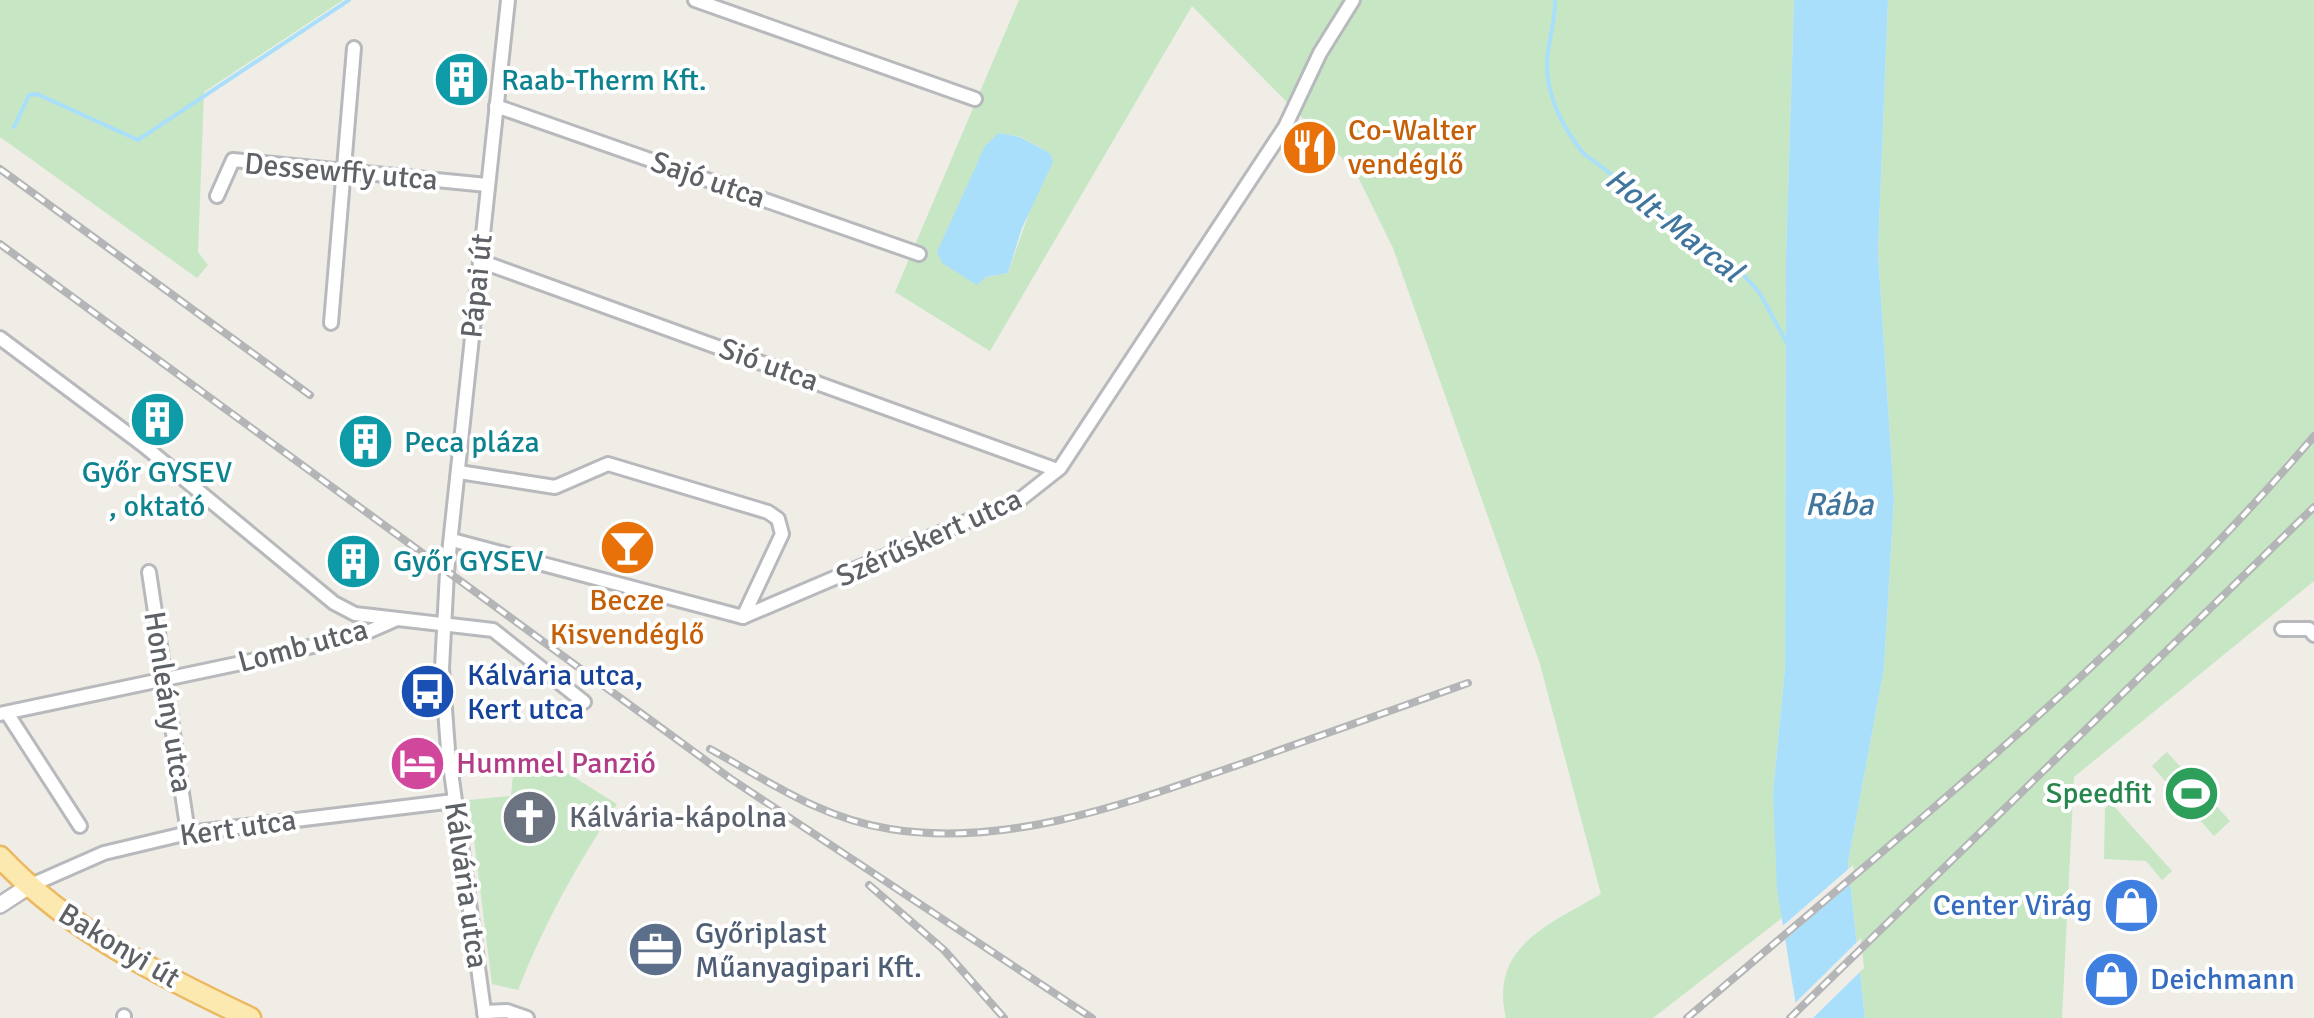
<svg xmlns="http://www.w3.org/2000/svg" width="2314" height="1018" viewBox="0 0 2314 1018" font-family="Signika,sans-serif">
<rect width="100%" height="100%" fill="#efede6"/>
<g fill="#c7e6c4" fill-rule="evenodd">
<path d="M0 0H343L204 92 198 252 208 265 197 278 0 137Z"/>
<path d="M1019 0H1794L1786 256 1785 668 1773 792 1782 918 1653 1018H1506C1489 946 1549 925 1601 894L1540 664 1393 248 1355 171 1192 6 990 351 895 292ZM999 133 1021 137 1050 153 1008 273 986 277Z"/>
<path d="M1888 0H2314V581L2074 777 2062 1018H1865L1848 863 1884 668 1894 499 1878 252Z"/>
<path d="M2167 752 2230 821 2214 836 2152 766Z"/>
<path d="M540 756 617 804C578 863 544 923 518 990L492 984 469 800 511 796 514 763Z"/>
<path d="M2110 802 2172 871 2162 880 2146 861 2104 859 2105 809Z"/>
</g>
<g fill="#aadffc">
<path d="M1794 0H1888L1878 252 1894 499 1884 668 1848 863 1865 1018H1798L1777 889 1773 792 1785 668 1786 256Z"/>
<path d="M999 133 1020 137 1050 153 1053 162 1022 228 1008 273 986 277 977 285 942 263 937 252 985 146Z"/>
</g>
<g fill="#efede6">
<path d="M1853 865 1855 880 1781 943 1779 929Z"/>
<path d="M1861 938 1864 968 1813 1018H1793L1791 1007Z"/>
</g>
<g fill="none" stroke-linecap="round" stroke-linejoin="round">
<g stroke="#aadffc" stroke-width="4">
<path d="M1555 0C1556 22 1547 43 1547 64 1547 97 1564 129 1583 153L1737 268 1759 292 1787 343"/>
<path d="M14 127 29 95 37 94 138 140 349 0"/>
</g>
<defs>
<g id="minor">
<path d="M695 0 975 99"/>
<path d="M496 106 919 254"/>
<path d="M217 196 233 160 487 185"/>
<path d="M480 261 1057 470"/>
<path d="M331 323 354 48"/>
<path d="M0 338 143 445 334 603 355 614 493 630 584 702"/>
<path d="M459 472 555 487 608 464 768 512 778 519 782 534 743 617"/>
<path d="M452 540 743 617 1022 498 1060 468 1285 127 1320 53 1353 0"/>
<path d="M149 572 188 833"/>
<path d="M2282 629H2309L2314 635"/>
<path d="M7 713 80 826"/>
<path d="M0 714 260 659 365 633 397 619"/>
<path d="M29 886 104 853 188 833 454 801"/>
<path d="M484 1012 507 1011 527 1018"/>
<path d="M124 1016V1018"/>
<path d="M485 1018 448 750 442 668 447 572 508 0"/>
</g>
<path id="tertiary" d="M0 905 29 886"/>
<path id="primary" d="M0 857C70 931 159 975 250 1018"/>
</defs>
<use href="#minor" stroke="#b7b9bc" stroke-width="18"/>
<use href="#tertiary" stroke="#b7b9bc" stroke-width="20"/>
<use href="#primary" stroke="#ecb963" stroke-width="25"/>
<use href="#minor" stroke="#fff" stroke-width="12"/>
<use href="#tertiary" stroke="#fff" stroke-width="15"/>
<use href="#primary" stroke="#fce9af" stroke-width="20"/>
<defs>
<g id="rail">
<path d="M0 169 310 395"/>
<path d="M0 244 731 779 1092 1018"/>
<path d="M710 749C768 781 822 819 890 829 1008 848 1128 803 1238 765 1315 738 1391 710 1468 683"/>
<path d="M869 885 944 950 1004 1018"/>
<path d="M1687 1018C1903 832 2129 654 2314 436"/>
<path d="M1790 1018 2314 507"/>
</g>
</defs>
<use href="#rail" stroke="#b4b5b6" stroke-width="8"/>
<use href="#rail" stroke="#fff" stroke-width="4" stroke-dasharray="11" stroke-linecap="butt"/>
</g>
<defs>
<symbol id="building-disc" viewBox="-11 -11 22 22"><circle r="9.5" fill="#0f9aa8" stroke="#fff"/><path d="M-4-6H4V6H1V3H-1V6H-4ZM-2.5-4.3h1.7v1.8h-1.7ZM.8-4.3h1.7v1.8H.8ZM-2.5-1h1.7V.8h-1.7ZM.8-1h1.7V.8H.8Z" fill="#fff"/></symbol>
<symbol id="restaurant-disc" viewBox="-11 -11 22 22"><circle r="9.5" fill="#e8710a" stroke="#fff"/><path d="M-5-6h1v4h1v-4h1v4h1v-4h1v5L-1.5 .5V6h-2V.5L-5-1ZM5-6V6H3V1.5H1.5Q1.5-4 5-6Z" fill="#fff"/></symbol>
<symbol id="bar-disc" viewBox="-11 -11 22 22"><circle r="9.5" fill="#e8710a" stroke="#fff"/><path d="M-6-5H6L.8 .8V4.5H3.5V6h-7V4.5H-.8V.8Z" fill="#fff"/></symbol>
<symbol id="bus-disc" viewBox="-11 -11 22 22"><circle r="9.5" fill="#1a4fb4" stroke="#fff"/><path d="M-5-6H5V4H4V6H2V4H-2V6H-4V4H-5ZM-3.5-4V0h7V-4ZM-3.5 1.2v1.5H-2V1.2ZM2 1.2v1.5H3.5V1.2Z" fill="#fff"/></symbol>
<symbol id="hotel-disc" viewBox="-11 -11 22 22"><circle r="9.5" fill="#d1479c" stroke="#fff"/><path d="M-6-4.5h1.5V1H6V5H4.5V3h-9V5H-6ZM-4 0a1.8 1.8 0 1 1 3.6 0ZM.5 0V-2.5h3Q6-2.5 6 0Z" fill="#fff"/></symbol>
<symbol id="stadium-disc" viewBox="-11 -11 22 22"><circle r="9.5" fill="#2e9e5b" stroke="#fff"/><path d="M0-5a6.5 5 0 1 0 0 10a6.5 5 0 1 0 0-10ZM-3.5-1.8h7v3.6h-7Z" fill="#fff"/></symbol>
<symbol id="church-disc" viewBox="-11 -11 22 22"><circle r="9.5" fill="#6b7280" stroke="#fff"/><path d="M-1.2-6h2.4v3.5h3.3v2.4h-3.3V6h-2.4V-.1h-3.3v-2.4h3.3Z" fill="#fff"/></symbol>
<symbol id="shop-disc" viewBox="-11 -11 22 22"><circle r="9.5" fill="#3f7fe0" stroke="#fff"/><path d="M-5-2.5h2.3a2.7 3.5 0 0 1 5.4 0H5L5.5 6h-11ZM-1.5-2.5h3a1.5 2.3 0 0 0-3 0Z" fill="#fff"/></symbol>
<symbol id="office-disc" viewBox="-11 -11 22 22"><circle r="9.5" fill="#5c6f8a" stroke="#fff"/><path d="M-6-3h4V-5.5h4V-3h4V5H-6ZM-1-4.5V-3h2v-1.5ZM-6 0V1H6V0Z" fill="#fff"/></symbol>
</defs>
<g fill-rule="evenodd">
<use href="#building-disc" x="430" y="48" width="63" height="63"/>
<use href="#restaurant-disc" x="1278" y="116" width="63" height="63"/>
<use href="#building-disc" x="126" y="388" width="63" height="63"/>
<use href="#building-disc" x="334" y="410" width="63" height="63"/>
<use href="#bar-disc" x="596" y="516" width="63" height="63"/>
<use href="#building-disc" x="322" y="530" width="63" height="63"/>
<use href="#bus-disc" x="396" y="660" width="63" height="63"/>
<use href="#hotel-disc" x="386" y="732" width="63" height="63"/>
<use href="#stadium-disc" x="2160" y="762" width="63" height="63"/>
<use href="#church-disc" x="498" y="786" width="63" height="63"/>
<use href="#shop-disc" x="2100" y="874" width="63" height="63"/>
<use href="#office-disc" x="624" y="918" width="63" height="63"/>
<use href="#shop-disc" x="2080" y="948" width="63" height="63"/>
</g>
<g text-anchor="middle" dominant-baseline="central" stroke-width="8" stroke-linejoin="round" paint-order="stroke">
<g font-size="30" fill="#0d838f" stroke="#fff" text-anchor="start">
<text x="501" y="80">Raab-Therm Kft.</text>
<text x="404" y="442">Peca pláza</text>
<text x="157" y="472" text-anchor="middle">Győr GYSEV<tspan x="157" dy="34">, oktató</tspan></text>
<text x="393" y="561">Győr GYSEV</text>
</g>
<g font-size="30" fill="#c56008" stroke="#fff" text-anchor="start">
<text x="1348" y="130">Co-Walter<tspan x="1348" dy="34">vendéglő</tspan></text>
<text x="627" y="600" text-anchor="middle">Becze<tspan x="627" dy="34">Kisvendéglő</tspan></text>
</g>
<g font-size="30" fill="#5e6266" stroke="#fff">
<text transform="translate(341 172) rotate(5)">Dessewffy utca</text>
<text transform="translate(708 180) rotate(19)">Sajó utca</text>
<text transform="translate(477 286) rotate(-84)">Pápai út</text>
<text transform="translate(769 365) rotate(20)">Sió utca</text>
<text transform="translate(929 538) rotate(-24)">Szérűskert utca</text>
<text transform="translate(303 646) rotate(-15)">Lomb utca</text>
<text transform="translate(168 702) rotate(81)">Honleány utca</text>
<text transform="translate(238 828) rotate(-8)">Kert utca</text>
<text transform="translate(466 885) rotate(82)">Kálvária utca</text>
<text transform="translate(119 946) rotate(31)">Bakonyi út</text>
</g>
<g font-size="30" fill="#164399" stroke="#fff" text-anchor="start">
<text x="467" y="675">Kálvária utca,<tspan x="467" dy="34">Kert utca</tspan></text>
</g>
<g font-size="30" fill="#b23c85" stroke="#fff" text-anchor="start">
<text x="456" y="763">Hummel Panzió</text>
</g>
<g font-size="30" fill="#27864d" stroke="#fff" text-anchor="end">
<text x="2152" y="793">Speedfit</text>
</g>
<g font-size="30" fill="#5b616d" stroke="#fff" text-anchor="start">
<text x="569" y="817">Kálvária-kápolna</text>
</g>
<g font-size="30" fill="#366cbe" stroke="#fff" text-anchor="end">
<text x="2092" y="905">Center Virág</text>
<text x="2150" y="979" text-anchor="start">Deichmann</text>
</g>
<g font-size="30" fill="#4e5e75" stroke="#fff" text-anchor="start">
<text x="695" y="933">Győriplast<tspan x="695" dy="34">Műanyagipari Kft.</tspan></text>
</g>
<g font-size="32" font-style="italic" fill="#40769d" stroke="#fff">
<text transform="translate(1674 225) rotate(38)">Holt-Marcal</text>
<text x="1839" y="504">Rába</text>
</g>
</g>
</svg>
